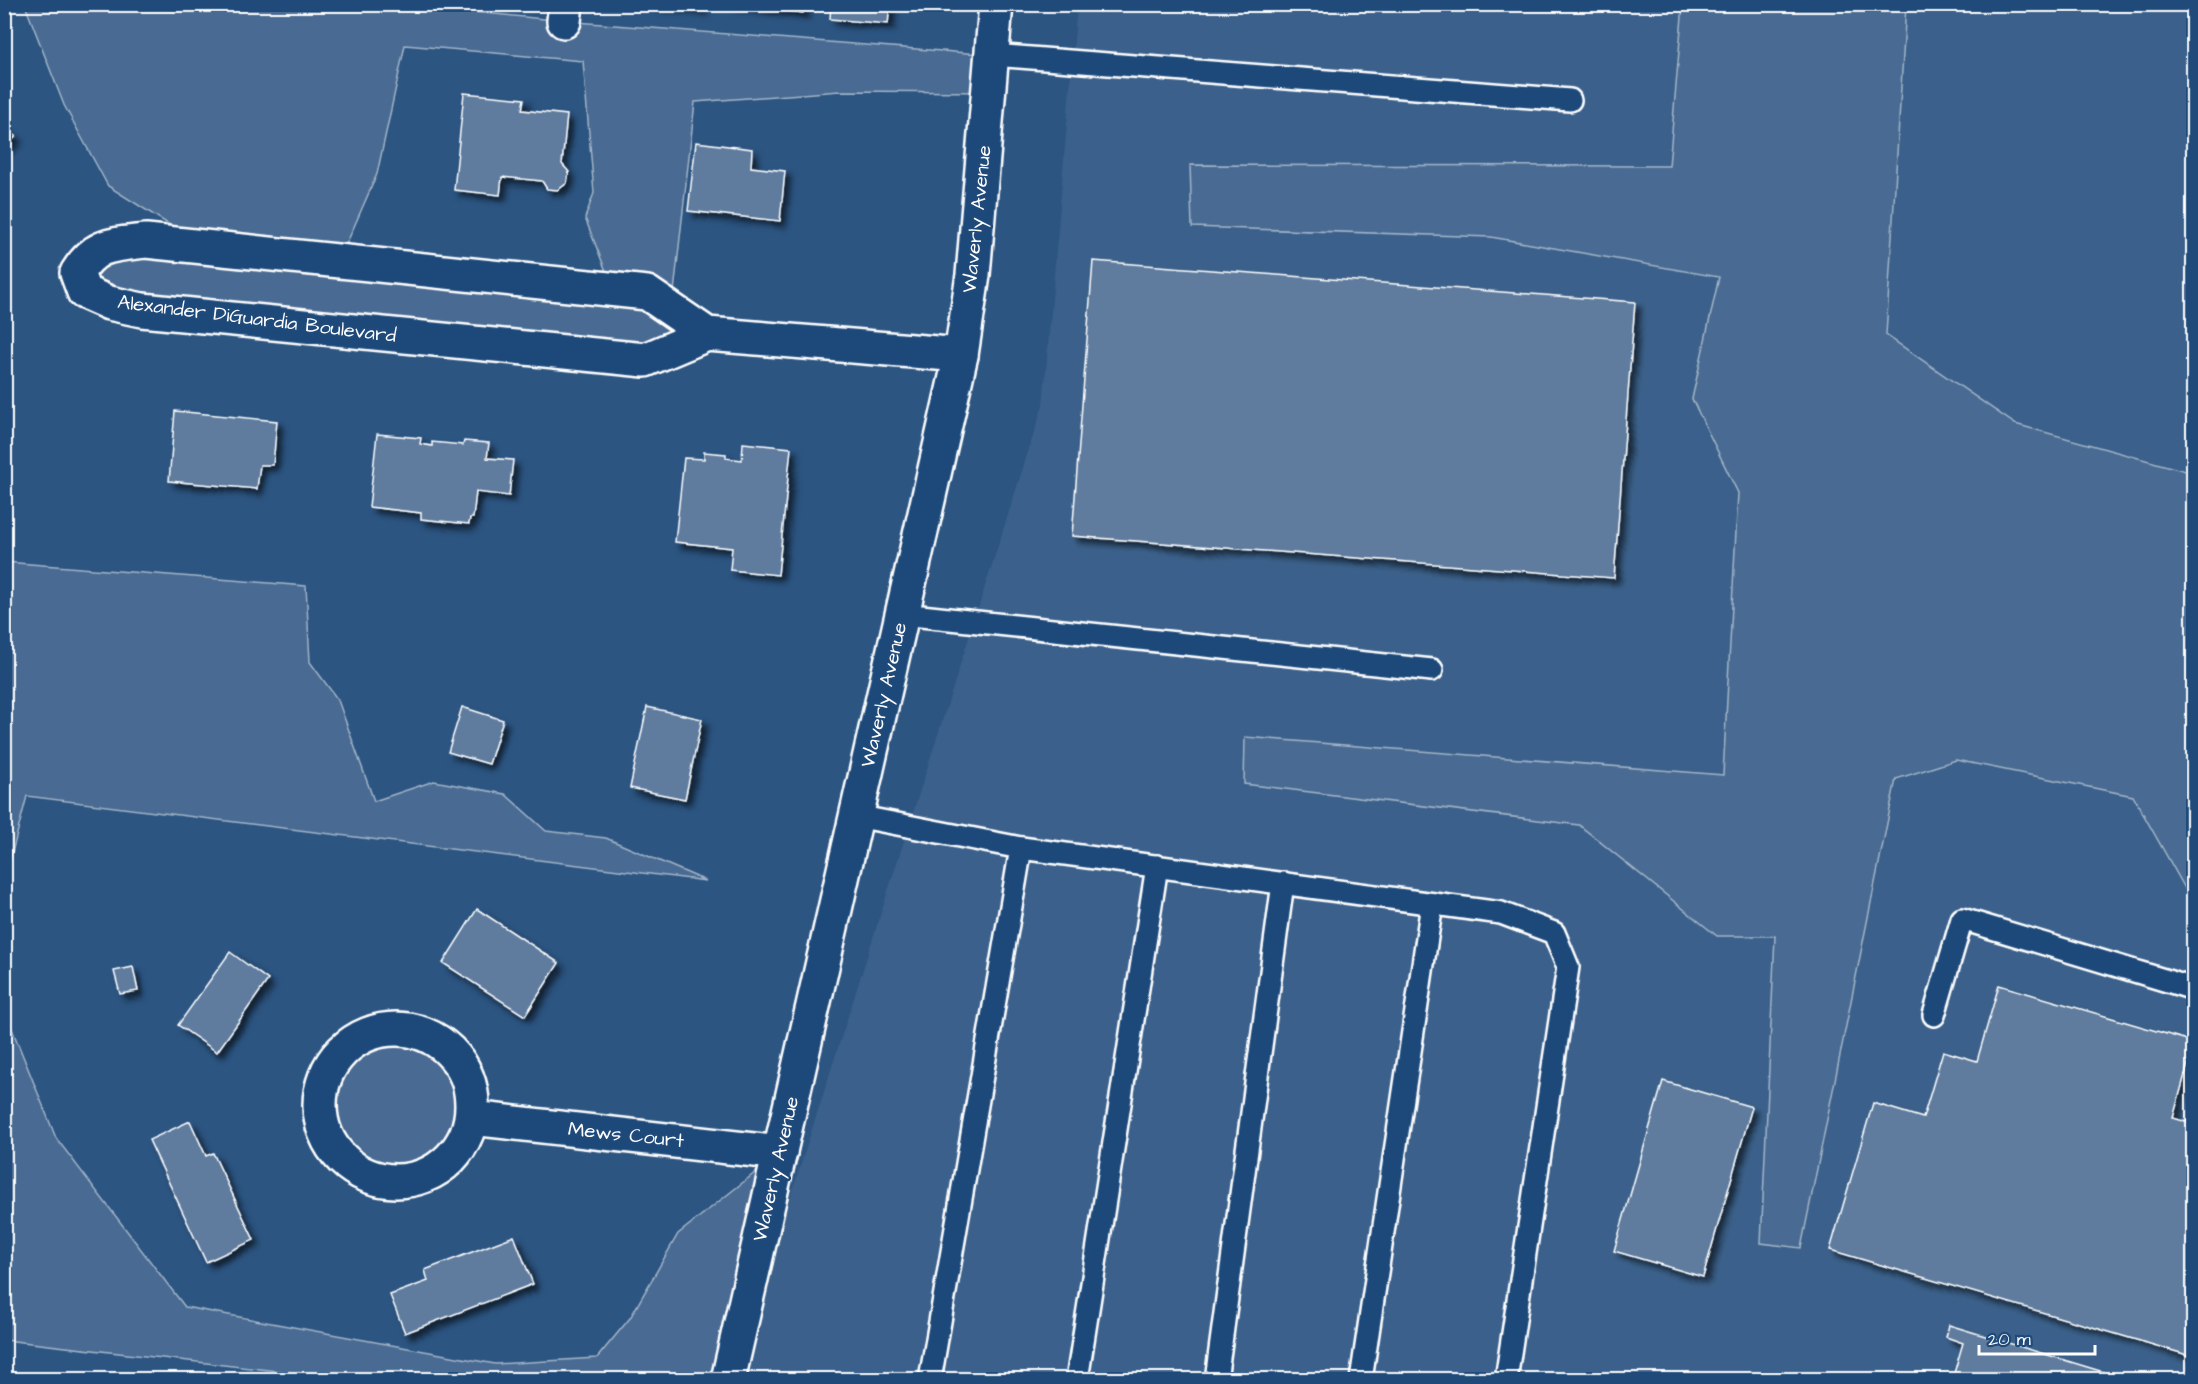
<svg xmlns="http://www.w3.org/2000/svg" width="2198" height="1384" viewBox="0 0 2198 1384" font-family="'Architects Daughter',sans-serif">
<defs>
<filter id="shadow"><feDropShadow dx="5.5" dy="5.5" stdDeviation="3" flood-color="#0009"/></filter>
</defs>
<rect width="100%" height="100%" fill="#2c5582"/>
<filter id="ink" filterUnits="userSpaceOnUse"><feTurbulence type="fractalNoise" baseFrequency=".0167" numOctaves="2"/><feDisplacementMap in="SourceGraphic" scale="12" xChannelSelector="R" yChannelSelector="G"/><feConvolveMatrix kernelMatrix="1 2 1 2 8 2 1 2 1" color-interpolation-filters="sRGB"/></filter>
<g filter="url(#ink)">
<path fill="#3b618b" d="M1077 5H2193V1379L732 1380 1043 405Z"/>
<g fill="#486b92" stroke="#a4b5c8" stroke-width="1.5" fill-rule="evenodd">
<path d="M25 5H403L564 21 992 55 990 92 840 91 695 102 672 310 707 334 645 360 84 292 88 255 203 246 108 186 64 105ZM405 45 583 61 594 193 585 218 613 289 339 261 377 174Z"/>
<path d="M1683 5H1906L1886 335 2015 424 2193 473V895L2186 890 2133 796 1956 760 1896 779 1801 1248 1761 1243 1775 936H1717L1579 825 1244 784 1245 737 1723 775 1738 493 1692 399 1719 277 1491 237 1192 227 1190 165 1669 166Z"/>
<path d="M5 562 306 586 310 662 338 700 374 801 434 781 505 794 546 831 606 838 706 881 27 796 5 879Z"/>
<path d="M4 1009 56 1138 185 1307 495 1364 597 1358 630 1318 678 1234 780 1153 728 1379 356 1380 5 1340Z"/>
<circle cx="396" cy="1105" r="76"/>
</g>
<g fill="#5e7c9f" stroke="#fff" stroke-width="1.5" filter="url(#shadow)">
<path d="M650 4H702V9Z"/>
<path d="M728 4H804L803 13Z"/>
<path d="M831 4H890L888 24 830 19Z"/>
<path d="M464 93 524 99 522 110 567 115 562 164 569 172 567 183 558 190 547 189 542 181 502 177 500 195 454 190Z"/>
<path d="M4 127 16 136 4 150Z"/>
<path d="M696 142 752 149 751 167 785 171 780 221 688 211Z"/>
<path d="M1093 261 1635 302 1614 578 1072 536Z"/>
<path d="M175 411 277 421 273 465H260L257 489 169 481Z"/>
<path d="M377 434 421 438 420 444 432 446V442L463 445 464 441 489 443 487 458 513 460 509 496 476 492 473 518H470L469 524 421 519V513L369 507Z"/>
<path d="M743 443 791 448 778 575 730 570 732 548 675 542 684 458 704 459V452L726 454V458L742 460Z"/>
<path d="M462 707 503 720 489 764 448 752Z"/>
<path d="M647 707 702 719 685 799 630 788Z"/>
<path d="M477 909 559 963 525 1016 443 963Z"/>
<path d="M230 952 268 980 217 1052 178 1025Z"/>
<path d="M133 967 138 991 120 994 114 971Z"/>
<path d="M1999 985 2194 1042 2173 1118 2194 1124V1346L2191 1356 1830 1250 1873 1103 1923 1118 1943 1051 1977 1061Z"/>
<path d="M1663 1081 1752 1107 1703 1277 1614 1251Z"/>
<path d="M190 1121 206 1156 213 1153 254 1240 206 1262 149 1140Z"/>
<path d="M514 1236 533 1284 405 1333 390 1295 428 1281 425 1270Z"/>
<path d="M1949 1325 2130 1380H1952L1963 1343 1946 1337Z"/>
</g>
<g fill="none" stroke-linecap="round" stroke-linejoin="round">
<defs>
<g id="service">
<path d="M992 55 1570 100"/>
<path d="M902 614 1432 670"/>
<path d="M856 816 1021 848 930 1380"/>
<path d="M1021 848 1501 913 1554 933 1568 967 1506 1380"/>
<path d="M1934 1015 1962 919 2194 989"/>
<path d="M1077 1380 1157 866"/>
<path d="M1216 1380 1283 883"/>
<path d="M1361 1380 1432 904"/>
</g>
<g id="minor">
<path d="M564 21 566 4"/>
<path d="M707 334 647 293 146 241C113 245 95 243 77 273L84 292 109 303 142 310 645 360 707 334 961 355"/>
<circle cx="396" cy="1105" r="76"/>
<path d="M472 1118 780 1153"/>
</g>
<path id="tertiary" d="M728 1380 961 355 973 275 996 4"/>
</defs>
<use href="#service" stroke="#fff" stroke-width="26"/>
<use href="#minor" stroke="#fff" stroke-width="38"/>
<use href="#tertiary" stroke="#fff" stroke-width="38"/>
<use href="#service" stroke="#1f4a7a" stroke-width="21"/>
<use href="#minor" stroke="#1f4a7a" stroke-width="33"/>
<use href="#tertiary" stroke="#1f4a7a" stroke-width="33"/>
</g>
</g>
<g text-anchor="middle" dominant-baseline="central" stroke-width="5" stroke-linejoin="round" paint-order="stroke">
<g font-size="20" fill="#fff" stroke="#1f4a7a">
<text transform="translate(977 219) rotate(-84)">Waverly Avenue</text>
<text transform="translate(257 319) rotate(7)">Alexander DiGuardia Boulevard</text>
<text transform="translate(884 695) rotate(-77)">Waverly Avenue</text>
<text transform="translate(626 1135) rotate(6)">Mews Court</text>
<text transform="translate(776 1169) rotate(-77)">Waverly Avenue</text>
</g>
</g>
<rect width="2198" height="1384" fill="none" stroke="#1f4a7a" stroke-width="24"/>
<rect x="12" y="12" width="2174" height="1360" fill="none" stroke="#fff" stroke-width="2" filter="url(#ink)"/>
<path d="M1979 1345v9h116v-9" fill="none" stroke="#ffffff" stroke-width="3"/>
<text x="1988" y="1345" font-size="18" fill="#ffffff" stroke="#1f4a7a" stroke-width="4.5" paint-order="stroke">20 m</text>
</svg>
